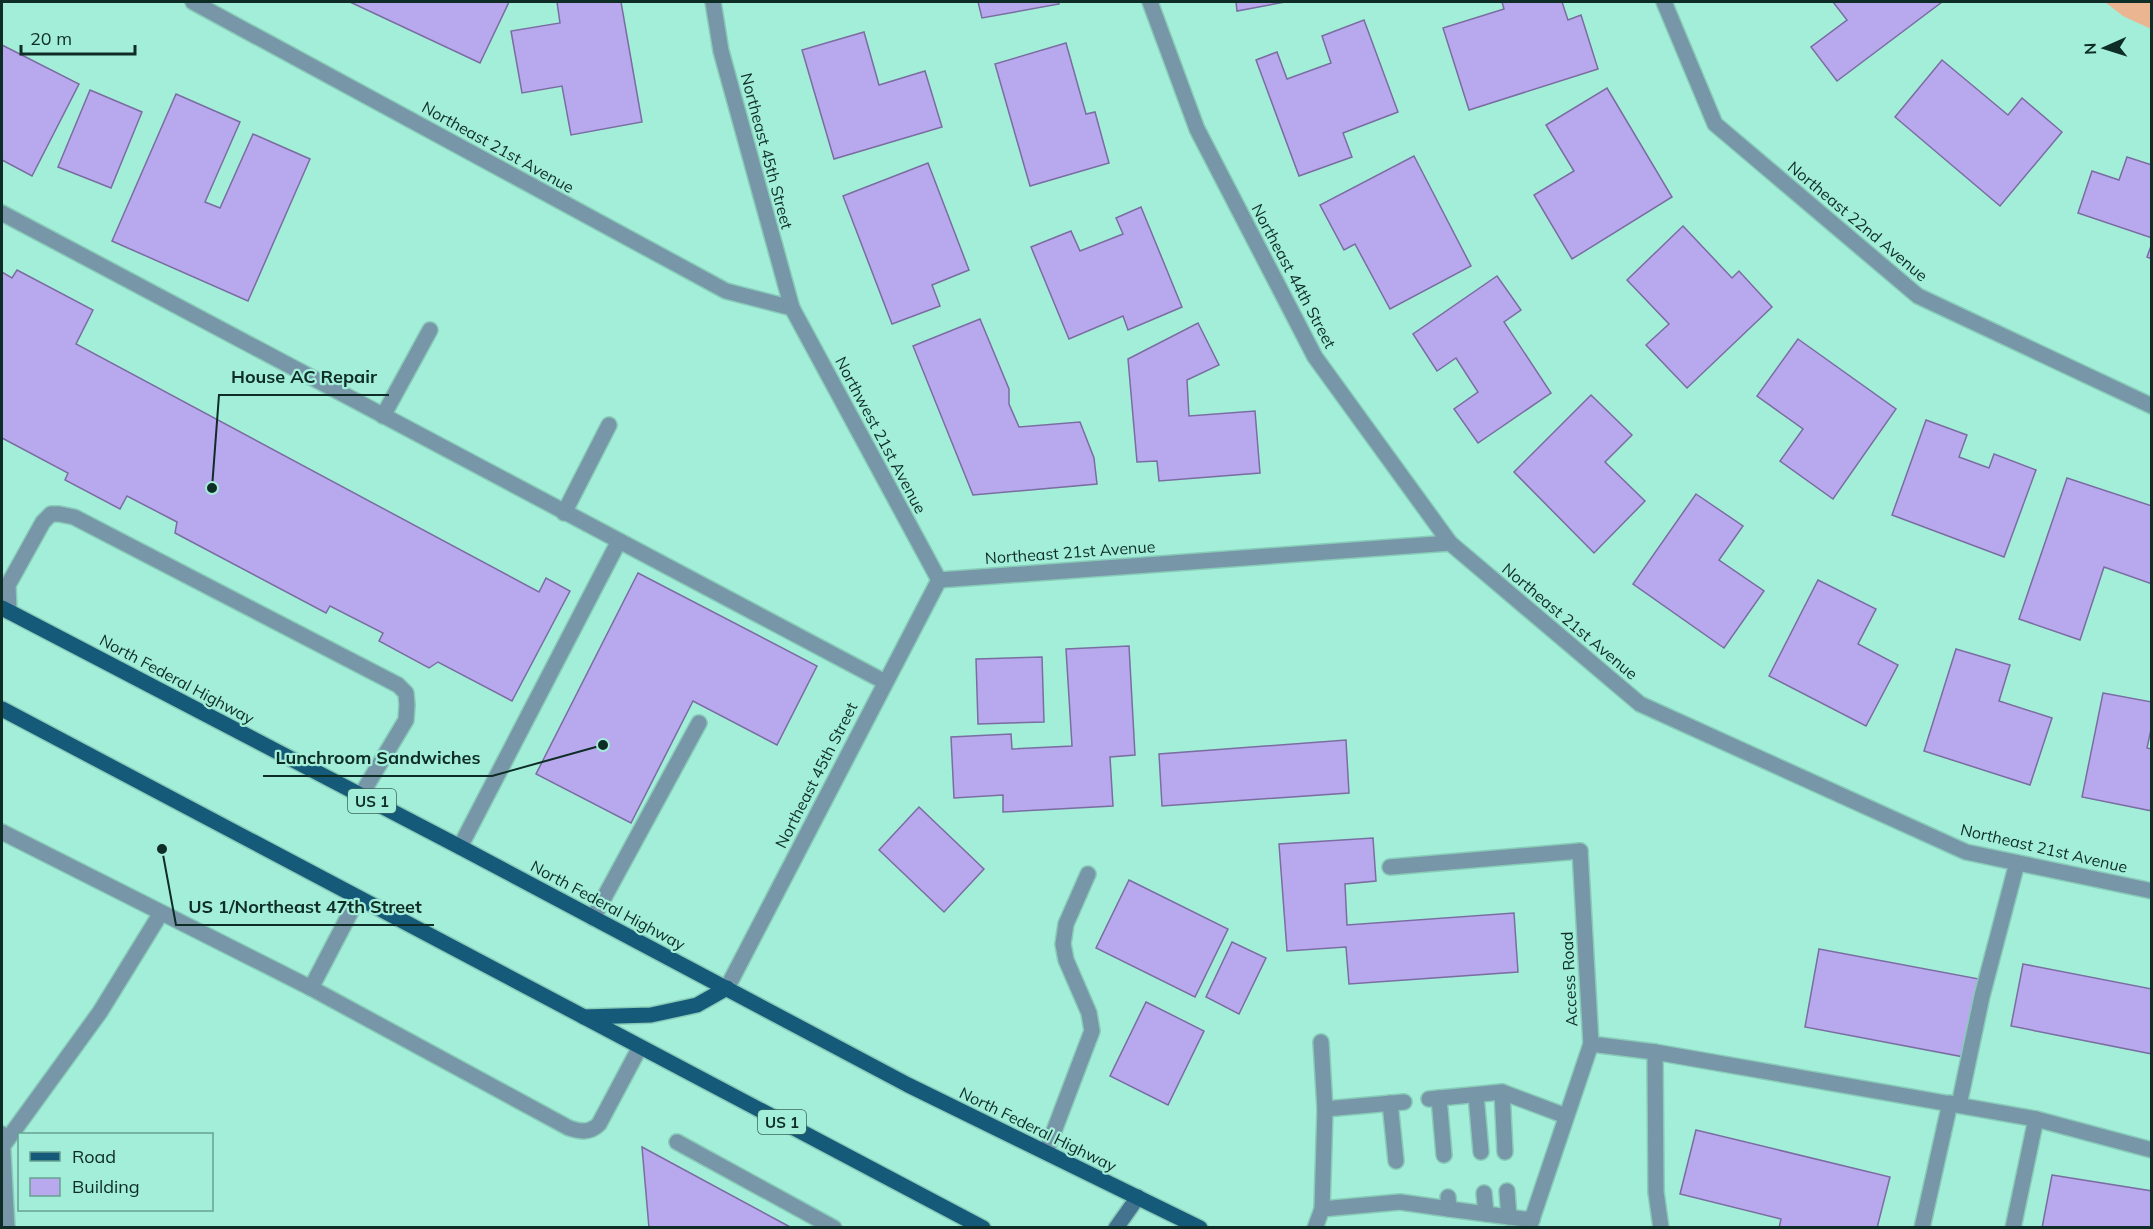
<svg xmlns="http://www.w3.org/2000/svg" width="2153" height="1229" viewBox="0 0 2153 1229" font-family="Mulish,sans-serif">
<rect width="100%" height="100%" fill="#a3eed9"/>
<path fill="#ecb591" d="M2105 2H2151V29L2123 16Z"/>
<g fill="#b8a8ed" stroke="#7a6da1" stroke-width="1.5">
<path d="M350 2H509L480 63Z"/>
<path d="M557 2H621L642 122 571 135 562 86 522 93 511 31 560 23Z"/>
<path d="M978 2H1058L1059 4 982 18Z"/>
<path d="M1236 2H1285L1237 11Z"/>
<path d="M1502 2H1562L1568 20 1581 15 1598 69 1469 110 1443 28 1504 9Z"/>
<path d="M1833 2H1942L1837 81 1811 47 1847 20Z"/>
<path d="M1364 20 1398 112 1343 133 1352 157 1299 176 1256 60 1277 52 1287 79 1331 63 1322 36Z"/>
<path d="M864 32 879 85 925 71 942 127 834 159 802 50Z"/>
<path d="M1066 43 1086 114 1095 112 1109 163 1030 186 995 64Z"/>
<path d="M2 45 79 84 32 176 2 160Z"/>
<path d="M1942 60 2008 115 2022 98 2062 132 2000 206 1895 117Z"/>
<path d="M1607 88 1672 197 1572 259 1534 195 1574 171 1546 125Z"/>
<path d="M90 90 142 112 111 188 58 167Z"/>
<path d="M176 94 240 122 205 202 220 208 253 134 310 159 248 301 112 241Z"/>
<path d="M1414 156 1471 266 1390 309 1355 244 1344 250 1320 205Z"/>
<path d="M2127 157 2152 165V238L2078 213 2092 171 2119 180Z"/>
<path d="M928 163 969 270 932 285 940 306 892 324 843 196Z"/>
<path d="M1141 207 1182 307 1128 330 1123 316 1069 339 1031 247 1071 231 1080 251 1123 234 1116 218Z"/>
<path d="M1683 226 1732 278 1739 271 1772 307 1687 388 1646 345 1669 324 1627 280Z"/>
<path d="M2152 243V259L2147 257Z"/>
<path d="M17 270 93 310 76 344 539 592 546 578 570 591 512 701 438 662 429 668 379 641 383 633 330 606 326 613 175 533 177 522 127 496 120 509 65 480 68 473 2 438V272L12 278Z"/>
<path d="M1497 276 1521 310 1504 322 1551 393 1478 443 1454 409 1478 392 1456 358 1437 371 1413 334Z"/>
<path d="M980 319 1009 389V404L1019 427 1080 422 1094 458 1097 484 973 495 913 346Z"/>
<path d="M1198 323 1219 365 1187 380 1189 416 1255 411 1260 473 1159 481 1157 461 1137 462 1128 359Z"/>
<path d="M1798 339 1896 409 1833 499 1780 461 1803 429 1757 396Z"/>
<path d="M1591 395 1632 435 1605 462 1645 501 1594 553 1514 472Z"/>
<path d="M1926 420 1967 435 1959 457 1989 468 1994 454 2036 470 2004 557 1892 515Z"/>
<path d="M2067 478 2152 506V584L2104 567 2080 640 2019 619Z"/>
<path d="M1696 494 1743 526 1719 560 1764 591 1724 648 1633 584Z"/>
<path d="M638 573 817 666 777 745 693 701 631 823 536 774Z"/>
<path d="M1818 580 1876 609 1858 644 1898 665 1866 726 1769 676Z"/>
<path d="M1129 646 1135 755 1110 757 1113 806 1003 812V795L954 798 951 737 1011 734 1012 749 1072 746 1066 649Z"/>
<path d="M1956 649 2010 665 1999 701 2052 718 2030 785 1924 751Z"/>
<path d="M1042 657 1044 722 978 724 976 659Z"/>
<path d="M2103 693 2152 702V725L2147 748 2152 749V811L2082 797Z"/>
<path d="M1346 740 1349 793 1162 806 1159 754Z"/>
<path d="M919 807 984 869 944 912 879 850Z"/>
<path d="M1373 838 1376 881 1345 884 1347 925 1514 913 1518 972 1349 984 1346 947 1287 951 1279 844Z"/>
<path d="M1129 880 1228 929 1195 997 1096 948Z"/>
<path d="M1232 942 1266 958 1239 1014 1206 997Z"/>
<path d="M1819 949 1979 979 1964 1057 1805 1027Z"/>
<path d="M2023 964 2152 989V1054L2011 1026Z"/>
<path d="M1146 1002 1204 1031 1168 1105 1110 1076Z"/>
<path d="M1696 1130 1890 1177 1877 1228H1779L1781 1219 1680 1194Z"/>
<path d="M642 1147 792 1228H649Z"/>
<path d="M2052 1175 2152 1191V1228H2042Z"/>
</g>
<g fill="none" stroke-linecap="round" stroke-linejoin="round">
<defs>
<g id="lane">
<path d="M2 213 885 682"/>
<path d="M383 416 430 330"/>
<path d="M564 513 609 425"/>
<path d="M9 612 8 585 43 522 51 514H59L74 517 398 685 406 693 407 705 406 720 361 795"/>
<path d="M2 832 311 988 358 898"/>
<path d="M460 847 619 541"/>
<path d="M1390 867 1580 851"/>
<path d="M593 918 699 723"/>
<path d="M311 988 569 1128C581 1132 590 1133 599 1124L640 1047"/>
<path d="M1655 1052 2036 1119 2152 1150"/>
<path d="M1502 1092 1505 1152"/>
<path d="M1476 1095 1481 1152"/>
<path d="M1439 1098 1444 1155"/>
<path d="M1429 1099 1502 1092 1566 1116"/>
<path d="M1390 1103 1396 1161"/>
<path d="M1959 1105 1982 996 2017 863"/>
<path d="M1325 1109 1404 1102"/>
<path d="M677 1142 834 1228"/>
<path d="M2 1147 100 1012 161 913"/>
<path d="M1046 1152 1092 1031 1089 1013 1066 960 1063 944 1066 924 1088 874"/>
<path d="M1507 1191 1509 1217"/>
<path d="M1484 1193 1486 1214"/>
<path d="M1448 1197 1449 1209 1532 1220"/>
<path d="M1322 1209 1400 1202 1449 1209"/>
<path d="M1315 1228 1322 1209 1325 1109 1321 1042"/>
<path d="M1529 1228 1591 1044"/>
<path d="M1922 1228 1950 1103"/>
<path d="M2013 1228 2036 1119"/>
</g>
<g id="street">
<path d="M193 2 726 291 792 308"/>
<path d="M713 2 721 51 792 308 939 580"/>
<path d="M1150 2 1197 129 1315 357 1450 543"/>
<path d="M1664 2 1715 124 1918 296 2152 406"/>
<path d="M939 580 1450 543 1640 704 1966 852 2152 891"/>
<path d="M1580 851 1591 1044 1655 1052 1656 1192 1661 1228"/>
<path d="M727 988 939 580"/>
<path d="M2 1134 7 1228"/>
</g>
<path id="secondary" d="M1116 1228 1138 1197"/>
<g id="primary">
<path d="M2 608 460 847 908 1085 1200 1228"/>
<path d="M2 709 983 1228"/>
<path d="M584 1017 651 1015 697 1005 727 988"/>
</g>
</defs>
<use href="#lane" stroke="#88cbb9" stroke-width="18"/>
<use href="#street" stroke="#88cbb9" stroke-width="18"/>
<use href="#secondary" stroke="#88cbb9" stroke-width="18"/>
<use href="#primary" stroke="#88cbb9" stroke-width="18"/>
<use href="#lane" stroke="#7796a8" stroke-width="15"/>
<use href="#street" stroke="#7796a8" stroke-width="15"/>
<use href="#secondary" stroke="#43738e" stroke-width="15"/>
<use href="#primary" stroke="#165a7a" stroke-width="15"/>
</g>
<g text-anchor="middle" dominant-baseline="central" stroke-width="4.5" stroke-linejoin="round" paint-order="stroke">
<g fill="#a3eed9" stroke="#3b675c" stroke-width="1.5">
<rect x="348" y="789" width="48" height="24" rx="4.5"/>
<rect x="758" y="1110" width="48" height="24" rx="4.5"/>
</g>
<g font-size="15" font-weight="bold" fill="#0e2d26">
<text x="372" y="801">US 1</text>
<text x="782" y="1122">US 1</text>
</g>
<g font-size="16" fill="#0e2d26" stroke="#a3eed9">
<text transform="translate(498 147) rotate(29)">Northeast 21st Avenue</text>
<text transform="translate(767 151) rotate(75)">Northeast 45th Street</text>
<text transform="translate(1858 221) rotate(40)">Northeast 22nd Avenue</text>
<text transform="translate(1294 276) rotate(62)">Northeast 44th Street</text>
<text transform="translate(881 435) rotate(62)">Northwest 21st Avenue</text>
<text transform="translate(1070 552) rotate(-4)">Northeast 21st Avenue</text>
<text transform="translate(1570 621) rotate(40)">Northeast 21st Avenue</text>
<text transform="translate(177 679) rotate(28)">North Federal Highway</text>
<text transform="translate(816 775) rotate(-63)">Northeast 45th Street</text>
<text transform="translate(2044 848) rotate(13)">Northeast 21st Avenue</text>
<text transform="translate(608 905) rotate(28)">North Federal Highway</text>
<text transform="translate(1569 979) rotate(-93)">Access Road</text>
<text transform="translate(1038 1129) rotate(26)">North Federal Highway</text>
</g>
</g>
<path fill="none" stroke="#0e2d26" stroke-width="2" d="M212 488L219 395H389M603 745L492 776H263M162 849L176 925H434"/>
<g fill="#0e2d26" stroke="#a3eed9" stroke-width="2">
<circle cx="212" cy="488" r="6"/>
<circle cx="603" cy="745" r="6"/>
<circle cx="162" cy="849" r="6"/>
</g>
<g font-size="18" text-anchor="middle" font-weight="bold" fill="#0e2d26" stroke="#a3eed9" stroke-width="4.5" stroke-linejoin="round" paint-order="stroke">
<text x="304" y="383">House AC Repair</text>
<text x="378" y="764">Lunchroom Sandwiches</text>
<text x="305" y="913">US 1/Northeast 47th Street</text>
</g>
<rect width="2153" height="1229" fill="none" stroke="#0e2d26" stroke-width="6"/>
<rect x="18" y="1133" width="195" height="78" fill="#a3eed9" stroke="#67a191" stroke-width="1.5"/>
<rect x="30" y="1152" width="30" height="9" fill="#165a7a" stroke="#67a191" stroke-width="1.5"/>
<text x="72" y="1163" font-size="18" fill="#0e2d26">Road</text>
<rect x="30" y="1178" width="30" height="18" fill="#b8a8ed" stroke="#67a191" stroke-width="1.5"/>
<text x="72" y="1193" font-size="18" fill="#0e2d26">Building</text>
<g transform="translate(2105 48) rotate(267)" stroke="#a3eed9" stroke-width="4.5" paint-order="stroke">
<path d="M0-4.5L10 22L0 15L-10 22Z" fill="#0e2d26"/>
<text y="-9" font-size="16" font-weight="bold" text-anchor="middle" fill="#0e2d26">N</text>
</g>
<path d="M21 45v9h114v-9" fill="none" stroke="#0e2d26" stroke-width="3"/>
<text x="30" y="45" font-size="18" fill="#0e2d26" stroke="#a3eed9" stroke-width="4.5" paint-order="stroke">20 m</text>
</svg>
